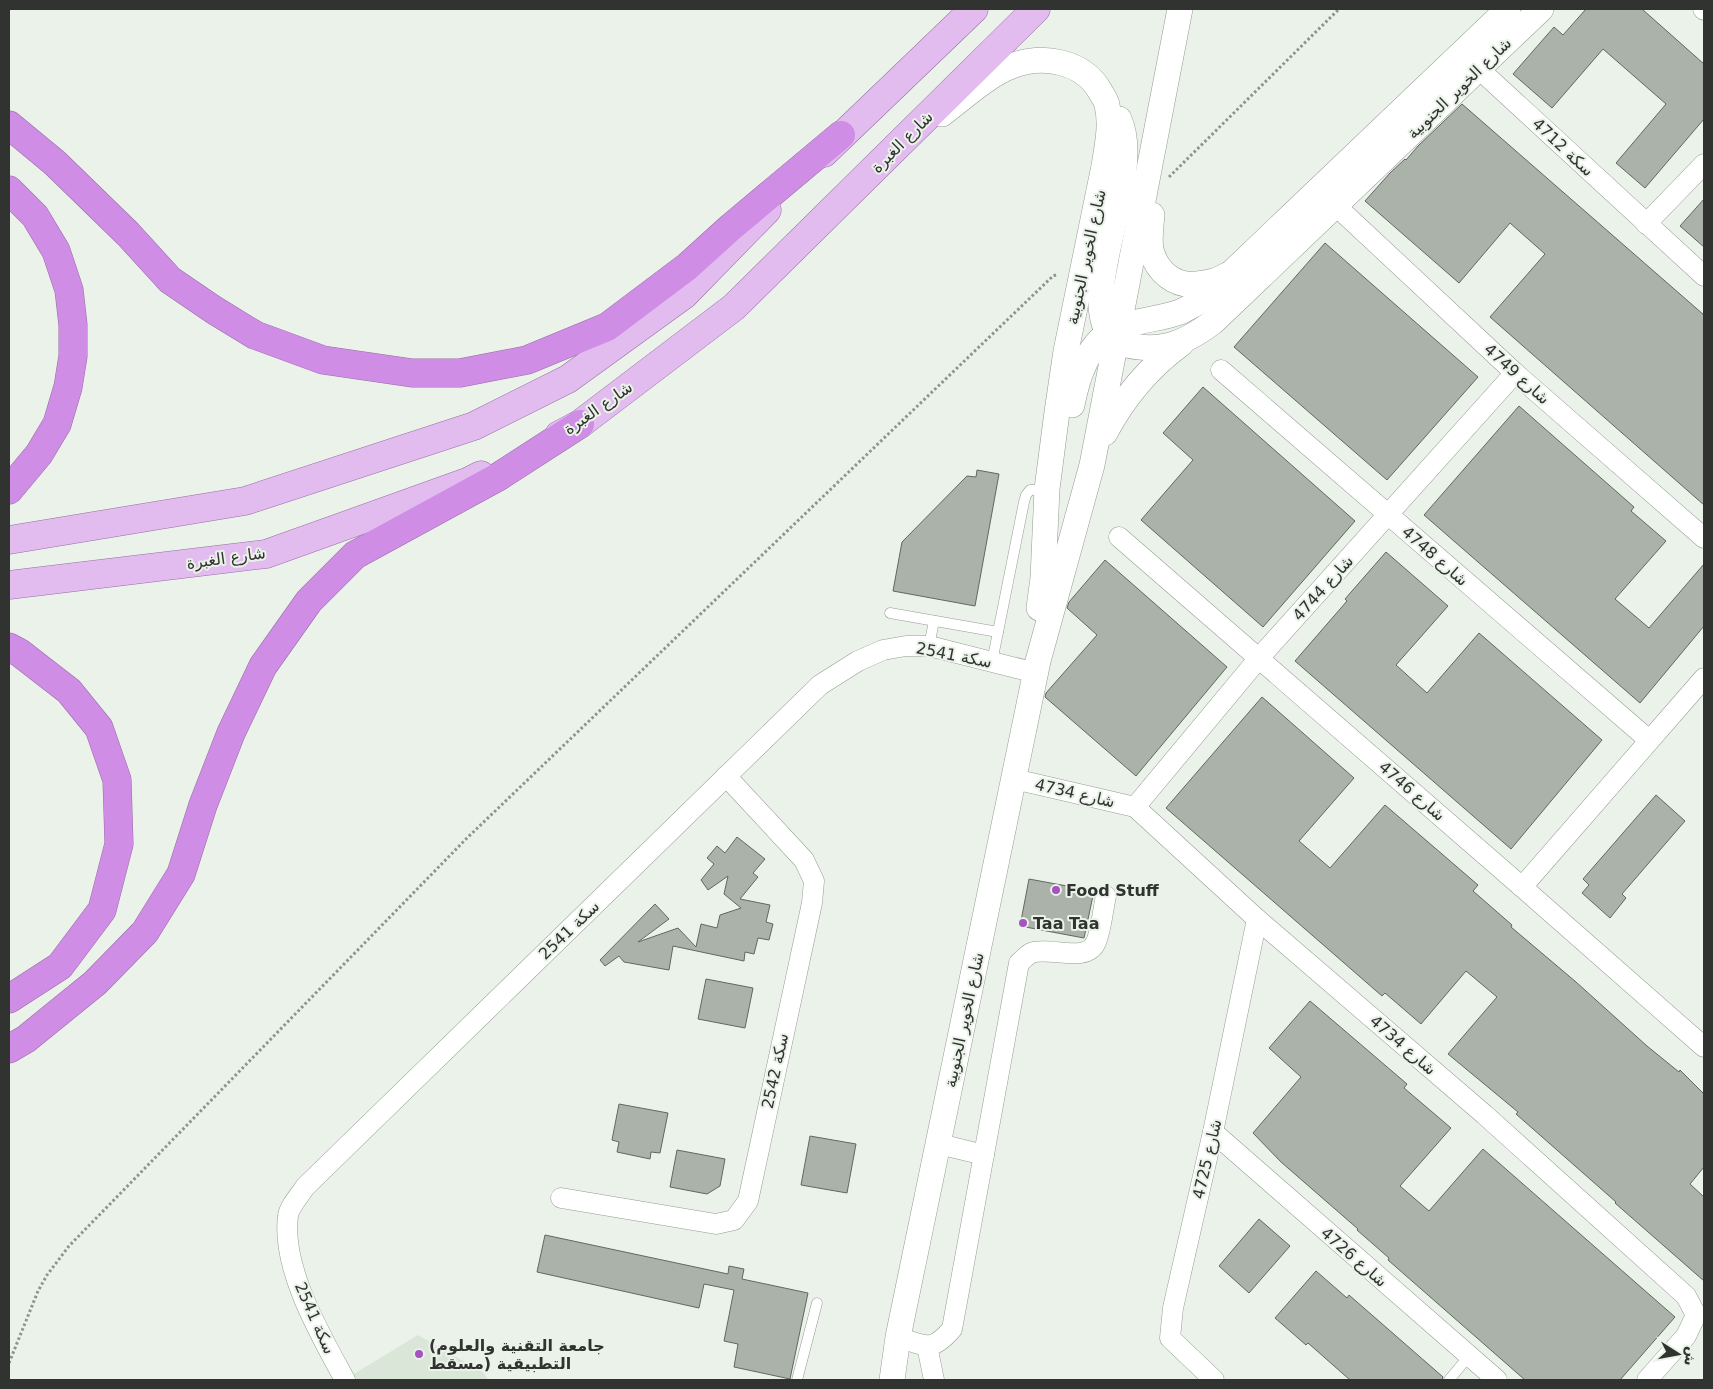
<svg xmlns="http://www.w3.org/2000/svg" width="1713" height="1389" viewBox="0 0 1713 1389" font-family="'DejaVu Sans','Noto Sans Arabic',sans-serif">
<rect width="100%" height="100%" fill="#eaf2e9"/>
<path fill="#dae7d8" d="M418 1335 484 1373 488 1380H344Z"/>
<g fill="#aab2a9" stroke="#616860">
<path d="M1586 9H1642L1704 64V119L1645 188 1616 163 1666 104 1603 49 1552 108 1513 74 1554 27 1563 35Z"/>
<path d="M1462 104 1704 315V505L1490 317 1545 254 1510 223 1459 283 1365 201 1390 173 1405 159 1406 160 1418 146Z"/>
<path d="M1704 199V247L1680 226Z"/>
<path d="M1325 243 1478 377 1387 480 1234 347Z"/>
<path d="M1203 387 1355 521 1263 627 1141 520 1193 460 1163 433Z"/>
<path d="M1519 406 1634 507 1631 511 1666 541 1615 599 1649 628 1704 564V626L1640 703 1424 515Z"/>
<path d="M977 470 999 474 975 606 893 591 902 542 967 476 976 477Z"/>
<path d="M1386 552 1448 606 1396 665 1427 693 1479 633 1602 740 1511 849 1295 661 1347 601 1345 599Z"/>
<path d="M1105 560 1227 667 1136 776 1045 697 1046 693 1097 635 1067 608 1069 602Z"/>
<path d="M1262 697 1354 778 1299 841 1330 868 1385 805 1478 885 1473 891 1512 925 1511 927 1576 982 1647 1046 1679 1072 1680 1070 1704 1094V1167L1690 1184 1704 1197V1281L1615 1203 1616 1202 1516 1114 1518 1112 1448 1054 1497 997 1466 971 1421 1024 1385 993 1382 996 1166 808Z"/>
<path d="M1656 795 1685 821 1622 894 1626 898 1610 918 1582 893 1589 885 1583 879Z"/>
<path d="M737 837 765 859 753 873 758 877 740 899 770 905 766 922 773 924 769 940 758 938 754 954 745 952 744 961 673 946 669 970 624 962 619 956 605 966 600 960 655 904 669 919 638 942 678 928 696 947 701 924 717 928 720 915 741 908 724 894 728 876 708 890 701 880 714 864 707 858 717 846 725 853Z"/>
<path d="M1029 879 1094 891 1084 938 1020 926Z"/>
<path d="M706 979 753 988 745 1028 698 1019Z"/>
<path d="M1310 1001 1407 1084 1404 1088 1451 1128 1400 1186 1429 1211 1483 1149 1675 1317 1620 1380H1525L1388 1260 1389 1258 1357 1230 1358 1229 1281 1162 1253 1133 1301 1077 1269 1048Z"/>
<path d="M619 1104 668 1113 660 1153 651 1152 650 1159 617 1152 619 1142 612 1140Z"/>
<path d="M810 1136 856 1144 847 1193 801 1185Z"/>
<path d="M677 1150 725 1159 720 1186 707 1194 670 1187Z"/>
<path d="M1259 1219 1290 1246 1249 1293 1219 1266Z"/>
<path d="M545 1235 728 1274 729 1266 744 1269 742 1279 808 1293 790 1379 734 1367 738 1344 724 1341 734 1290 704 1284 699 1308 537 1272Z"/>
<path d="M1316 1271 1347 1298 1349 1295 1443 1377 1442 1380H1350L1308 1343 1306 1345 1275 1318Z"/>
</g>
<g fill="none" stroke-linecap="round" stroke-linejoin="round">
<defs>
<g id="service">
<path d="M890 613 998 632"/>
<path d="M929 646 934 621"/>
<path d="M992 662 1024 502 1026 495 1030 490 1046 489"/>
<path d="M797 1380 817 1303"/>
<path d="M1449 1380 1469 1356"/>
</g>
<g id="minor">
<path d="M1703 9 1704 10"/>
<path d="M1479 69 1704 276"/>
<path d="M1335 205 1515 373 1704 538"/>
<path d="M1646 224 1704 164"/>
<path d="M1221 370 1649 740"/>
<path d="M1119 537 1522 887 1704 1047"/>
<path d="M1014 779 1135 807 1257 919 1485 1115 1686 1296 1696 1315 1686 1336 1647 1380"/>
<path d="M1135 807 1259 658 1515 373"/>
<path d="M1522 887 1704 678"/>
<path d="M1213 1132 1497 1380"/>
<path d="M939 1144 984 1155"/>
<path d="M561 1198 716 1224 734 1220 748 1201 812 903 814 881 804 860 726 776"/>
<path d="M898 1337C926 1346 931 1353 952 1329L1019 963C1023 960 1027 955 1031 953 1049 946 1087 964 1096 942 1101 931 1103 909 1106 896"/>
<path d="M927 1346 934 1380"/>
<path d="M345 1380C321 1336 281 1268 288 1216 289 1207 300 1195 305 1187L820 685 858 661 883 650 906 646H929L1036 673"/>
<path d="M1214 1380 1170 1338 1173 1308 1213 1132 1257 919"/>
</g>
<g id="tertiary">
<path d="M942 114C962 99 989 74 1012 66 1042 54 1083 61 1100 91 1102 95 1106 100 1107 105 1112 125 1107 146 1104 166L1066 351 1057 412 1047 489 1043 578 1039 608"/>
<path d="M1152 215C1151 226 1149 239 1151 250 1157 272 1175 287 1197 284 1207 283 1218 281 1227 275"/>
<path d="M1115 342C1155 354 1180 347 1213 322L1541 9"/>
<path d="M1115 342C1071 298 1146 179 1119 119"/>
<path d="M1072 405C1077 379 1086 347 1110 332 1131 320 1158 320 1180 312 1188 308 1196 304 1204 299L1508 9"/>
<path d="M1105 433C1124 397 1148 368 1181 344"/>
<path d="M892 1380 898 1337 1038 661 1092 465 1180 9"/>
</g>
<g id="primary">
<path d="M824 153 974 9"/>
<path d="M559 435 580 424 734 307 1036 9"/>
<path d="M9 540 245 501 474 426 568 379 684 295 767 210"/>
<path d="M9 585 266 554 467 482 481 475"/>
</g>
<g id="motorway">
<path d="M9 125 55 163 128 234 170 280 214 310 255 335 323 360 412 373H460L527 360 607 327 688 266 731 227 841 135"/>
<path d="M9 190 35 216 56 251 69 290 73 325V356L68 387 57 424 39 454 9 490"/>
<path d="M9 647 20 653 69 691 99 728 117 780 119 844 102 910 60 966 9 999"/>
<path d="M9 1049 26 1039 95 983 145 932 181 874 203 805 231 733 263 666 309 601 355 555 498 477 580 424"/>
</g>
</defs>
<use href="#service" stroke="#959c94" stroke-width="11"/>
<use href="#minor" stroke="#959c94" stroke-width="21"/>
<use href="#tertiary" stroke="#959c94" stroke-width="26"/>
<use href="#primary" stroke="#976ea5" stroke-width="29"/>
<use href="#motorway" stroke="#976ea5" stroke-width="29"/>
<g stroke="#8e948d" stroke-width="3" stroke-dasharray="2.5 2.5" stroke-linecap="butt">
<path d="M1169 177 1339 9"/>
<path d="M9 1363 38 1291 47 1275 69 1246 466 839 1053 276 1058 274"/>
</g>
<use href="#service" stroke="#fff" stroke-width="10"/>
<use href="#minor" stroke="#fff" stroke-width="20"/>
<use href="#tertiary" stroke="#fff" stroke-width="25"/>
<use href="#primary" stroke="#e2bbef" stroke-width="28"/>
<use href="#motorway" stroke="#cf8de5" stroke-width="28"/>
</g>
<g fill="#a752c1" stroke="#eaf2e9" stroke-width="2">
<circle cx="1056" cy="890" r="5"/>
<circle cx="1023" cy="923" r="5"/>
<circle cx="419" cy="1354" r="5"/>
</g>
<g text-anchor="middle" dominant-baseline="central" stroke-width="4" stroke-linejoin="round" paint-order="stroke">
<g font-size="16" fill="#30332f" stroke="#eaf2e9">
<text transform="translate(1459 88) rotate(-44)">شارع الخوير الجنوبية</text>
<text transform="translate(902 142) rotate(-45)">شارع الغبرة</text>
<text transform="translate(1563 147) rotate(43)">سكة 4712</text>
<text transform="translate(1086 257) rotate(-78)">شارع الخوير الجنوبية</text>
<text transform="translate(1517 374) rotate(42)">4749 شارع</text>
<text transform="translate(598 408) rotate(-35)">شارع الغبرة</text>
<text transform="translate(1435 556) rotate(41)">4748 شارع</text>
<text transform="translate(226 558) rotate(-8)">شارع الغبرة</text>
<text transform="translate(1323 588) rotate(-48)">4744 شارع</text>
<text transform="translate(954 655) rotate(11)">سكة 2541</text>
<text transform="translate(1412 791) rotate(41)">4746 شارع</text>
<text transform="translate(1075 793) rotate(13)">4734 شارع</text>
<text transform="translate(569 930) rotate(-44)">سكة 2541</text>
<text transform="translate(964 1020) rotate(-78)">شارع الخوير الجنوبية</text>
<text transform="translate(1403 1045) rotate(41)">4734 شارع</text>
<text transform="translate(775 1071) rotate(-78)">سكة 2542</text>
<text transform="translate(1207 1159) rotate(-77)">4725 شارع</text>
<text transform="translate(1354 1257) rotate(41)">4726 شارع</text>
<text transform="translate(315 1318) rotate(66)">سكة 2541</text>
</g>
<g font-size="16" font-weight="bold" fill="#30332f" stroke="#eaf2e9" text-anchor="start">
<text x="1066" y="890">Food Stuff</text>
<text x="1033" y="923">Taa Taa</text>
<text x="429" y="1345">(جامعة التقنية والعلوم<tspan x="429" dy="18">التطبيقية (مسقط</tspan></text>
</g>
</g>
<rect width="1713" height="1389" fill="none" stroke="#30332f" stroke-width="20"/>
<g transform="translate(1678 1354) rotate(101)" stroke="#eaf2e9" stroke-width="4" paint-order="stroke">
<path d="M0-4L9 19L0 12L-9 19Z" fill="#30332f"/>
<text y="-8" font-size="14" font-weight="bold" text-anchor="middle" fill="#30332f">ش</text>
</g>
</svg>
